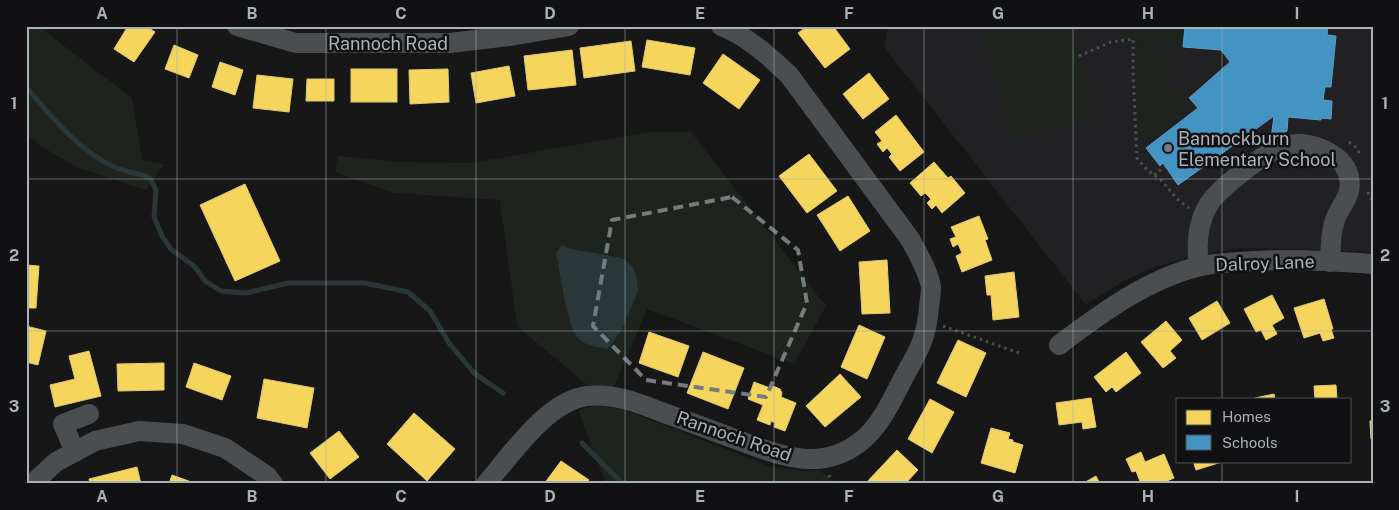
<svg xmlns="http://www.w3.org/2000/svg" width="1399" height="510" viewBox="0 0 1399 510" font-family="'Public Sans',sans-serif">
<rect width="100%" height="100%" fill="#171717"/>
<path fill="#212123" d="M888 26H1373V252L1263 248 1233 249 1190 257 1155 267 1122 282 1086 305 884 47Z"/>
<g fill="#1e241d">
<path d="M26 26H38L132 98 142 160 164 164 146 190 76 167 36 143 26 133Z"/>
<path d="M981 26H1071L1095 116 1011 139Z"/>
<path d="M1125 26H1185L1183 44 1123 39Z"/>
<path d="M1137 41 1153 43 1152 53 1170 54 1169 90H1180L1198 108 1158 138 1140 137Z"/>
<path d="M650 132H691L826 306 794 364 647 309 614 387 587 385 517 326 500 200 394 193 335 172 338 156 401 162 471 163Z"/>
<path d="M599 405H611L630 412 771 467 803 471 819 470 837 484H606L578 410Z"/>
</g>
<path fill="#2a3738" d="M562 245 571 249 622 258 632 266 637 279 638 291 622 329 608 349C599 347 586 346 579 339 567 329 560 270 556 253Z"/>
<g fill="#f6d55c" stroke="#dfca78">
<path d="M128 26H146L155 32 134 62 114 49Z"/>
<path d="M808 26H833L850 49 825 68 798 33Z"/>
<path d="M647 40 695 48 690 75 642 67Z"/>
<path d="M631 41 635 71 584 78 580 48Z"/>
<path d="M174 45 198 55 189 78 165 69Z"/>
<path d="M572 50 576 85 528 90 524 56Z"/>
<path d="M723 54 760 80 739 109 703 83Z"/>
<path d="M220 62 243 70 235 95 212 87Z"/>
<path d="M509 66 515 96 476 103 471 73Z"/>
<rect x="351" y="69" width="46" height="33"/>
<path d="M448 69 449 102 410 104 409 70Z"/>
<path d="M869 73 889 99 863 119 843 94Z"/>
<path d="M257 75 293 79 289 112 253 108Z"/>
<path d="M307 79H334V101H306Z"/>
<path d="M896 115 924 152 900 171 889 157 892 154 887 148 883 152 877 144 882 141 875 132Z"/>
<path d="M809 154 837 191 807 213 779 176Z"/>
<path d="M934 162 948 178 951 176 965 193 942 213 936 205 932 209 927 203 931 199 925 193 921 196 910 183Z"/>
<path d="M245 184 280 261 235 281 200 205Z"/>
<path d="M848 196 870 231 840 251 817 215Z"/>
<path d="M979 216 988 239 985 240 992 260 962 272 956 256 962 253 958 244 953 247 950 239 956 237 951 227Z"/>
<path d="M887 260 890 313 862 314 859 262Z"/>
<path d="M26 265 39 266 36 308H26Z"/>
<path d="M1014 272 1019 317 993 320 991 295H987L985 276Z"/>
<path d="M1272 295 1284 318 1272 325 1277 334 1266 340 1261 330 1256 332 1244 309Z"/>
<path d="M1324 299 1333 329H1331L1334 338 1323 341 1320 333 1304 338 1294 308Z"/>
<path d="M1217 301 1230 323 1202 340 1189 318Z"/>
<path d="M1166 321 1182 340 1170 351 1176 358 1163 368 1141 342Z"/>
<path d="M859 325 885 337 867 379 841 367Z"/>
<path d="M26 326 46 331 38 365 26 362Z"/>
<path d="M649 332 689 346 678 377 639 363Z"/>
<path d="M958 340 986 353 966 397 937 383Z"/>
<path d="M89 351 101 396 55 407 50 385 75 379 69 356Z"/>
<path d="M703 352 744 368 728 409 687 393Z"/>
<path d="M1126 352 1141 373 1116 392 1112 387 1106 392 1094 377Z"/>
<path d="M164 363V390L118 391 117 364Z"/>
<path d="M194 363 231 376 222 400 186 387Z"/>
<path d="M840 374 861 397 825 427 806 406Z"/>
<path d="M264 379 314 388 307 428 257 418Z"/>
<path d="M754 382 770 388 773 386 780 389 782 393 781 397 796 403 785 431 774 427 775 423 771 421 770 425 757 420 763 405 748 399Z"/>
<path d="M1336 385 1337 399H1315L1314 386Z"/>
<path d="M1274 394 1275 399H1255V398Z"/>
<path d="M1091 398 1096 427 1083 429 1082 422 1059 425 1056 403Z"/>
<path d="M930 399 954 412 932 453 908 439Z"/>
<path d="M414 413 455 449 427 481 387 444Z"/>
<path d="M1373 420V439H1371L1370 421Z"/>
<path d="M991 428 1010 433 1008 439 1013 440V442L1023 445 1015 473 981 463Z"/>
<path d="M339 431 359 457 330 479 310 453Z"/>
<path d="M897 450 918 470 905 484H865Z"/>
<path d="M1141 452 1145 462 1164 454 1174 478 1160 484H1141L1136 471 1132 472 1126 459Z"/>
<path d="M561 461 589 480 586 484H544Z"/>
<path d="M1193 461H1225L1196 470Z"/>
<path d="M137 467 141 484H90L89 479Z"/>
<path d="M172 475 197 484H169Z"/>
<path d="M1096 476 1100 484H1082Z"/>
</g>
<path fill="#4393c3" stroke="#619cc0" d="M1185 26H1328L1327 35 1336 36 1331 87H1325L1323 100 1332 101 1331 119 1321 118V120L1288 117 1287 131 1271 139 1274 116 1178 185 1163 163 1160 166 1146 148 1198 108 1189 98 1230 62 1221 50 1183 47Z"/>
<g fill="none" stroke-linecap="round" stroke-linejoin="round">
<g stroke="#2a3738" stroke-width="5">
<path d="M26 87C52 117 77 149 114 167 125 172 139 173 150 178L156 190 154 217 162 236 171 249 195 267 205 281 221 291 246 293 288 283H365L408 292 430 311 449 343 474 373 503 393"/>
<path d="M582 443 623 484"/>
</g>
<g stroke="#4d5052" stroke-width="3" stroke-dasharray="2.5 4" stroke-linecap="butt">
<path d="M1079 56 1111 42 1133 39V73L1137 158 1147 170 1161 180 1177 199 1189 208"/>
<path d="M1349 142 1357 148 1361 156"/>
<path d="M1154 175 1165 166"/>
<path d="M1368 192 1373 203"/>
<path d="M943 326 1022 354"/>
<path d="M829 475 831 484"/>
</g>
<g stroke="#4b4e50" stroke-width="20">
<path d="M237 26 296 43H450L510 36 569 26"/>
<path d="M1199 266C1196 244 1197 223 1209 204 1218 189 1268 150 1284 146 1299 141 1319 146 1331 154 1340 159 1348 168 1349 178 1353 196 1340 205 1335 220 1330 233 1331 248 1330 262"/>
<path d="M1059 345C1101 313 1149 278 1201 266 1214 263 1226 263 1239 262 1284 258 1328 261 1373 264"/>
<path d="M75 452 63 424 89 414"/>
<path d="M32 484 56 462 95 441 139 431 183 434 225 448 267 476 273 484"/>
<path d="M486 484C511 455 547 401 587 396 614 393 639 403 664 413 687 421 711 430 735 439 777 454 819 474 860 442 882 425 893 397 906 373 920 349 927 335 929 306 930 300 931 293 931 287 928 270 918 254 910 239L789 75C769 56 747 36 721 26"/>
</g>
</g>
<path fill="none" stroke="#757c80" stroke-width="4" stroke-dasharray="10 6" stroke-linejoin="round" d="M732 197 798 250 807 303 766 397 646 380 593 326 612 220Z"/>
<path fill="none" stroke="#a8b2b8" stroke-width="1" stroke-opacity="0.55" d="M177 26V484M326 26V484M476 26V484M625 26V484M774 26V484M924 26V484M1073 26V484M1222 26V399M26 179H1373M26 331H1373M1222 461V484"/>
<circle fill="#757c80" stroke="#111113" stroke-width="2" cx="1168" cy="148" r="5"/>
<g text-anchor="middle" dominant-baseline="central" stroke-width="5" stroke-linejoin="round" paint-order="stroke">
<g font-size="18" fill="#a8b2b8" stroke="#111113">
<text x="388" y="43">Rannoch Road</text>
<text transform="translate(1265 263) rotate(-2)">Dalroy Lane</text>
<text transform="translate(734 436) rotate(19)">Rannoch Road</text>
</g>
<g font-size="18" fill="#a8b2b8" stroke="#111113" text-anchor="start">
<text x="1178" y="138">Bannockburn<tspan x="1178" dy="21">Elementary School</tspan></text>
</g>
</g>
<rect width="1399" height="510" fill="none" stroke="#111113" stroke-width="55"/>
<rect x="1176" y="398" width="175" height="65" fill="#111113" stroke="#4d5155"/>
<rect x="1186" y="410" width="25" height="15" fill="#f6d55c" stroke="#4d5155"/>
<text x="1222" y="422" font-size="15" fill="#a8b2b8">Homes</text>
<rect x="1186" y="435" width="25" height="15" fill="#4393c3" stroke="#4d5155"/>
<text x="1222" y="448" font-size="15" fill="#a8b2b8">Schools</text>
<rect x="28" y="28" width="1344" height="454" fill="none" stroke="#a8b2b8" stroke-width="2"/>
<g font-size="16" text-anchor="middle" font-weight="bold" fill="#a8b2b8">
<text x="102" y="19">A</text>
<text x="252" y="19">B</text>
<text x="401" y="19">C</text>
<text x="550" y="19">D</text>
<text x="700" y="19">E</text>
<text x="849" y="19">F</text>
<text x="998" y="19">G</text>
<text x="1148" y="19">H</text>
<text x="1297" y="19">I</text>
<text x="14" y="109">1</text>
<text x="1385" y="109">1</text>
<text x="14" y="261">2</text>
<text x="1385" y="261">2</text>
<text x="14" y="412">3</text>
<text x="1385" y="412">3</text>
<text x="102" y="502">A</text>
<text x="252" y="502">B</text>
<text x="401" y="502">C</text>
<text x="550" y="502">D</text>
<text x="700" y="502">E</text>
<text x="849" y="502">F</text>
<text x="998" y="502">G</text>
<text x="1148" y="502">H</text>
<text x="1297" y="502">I</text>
</g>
</svg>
